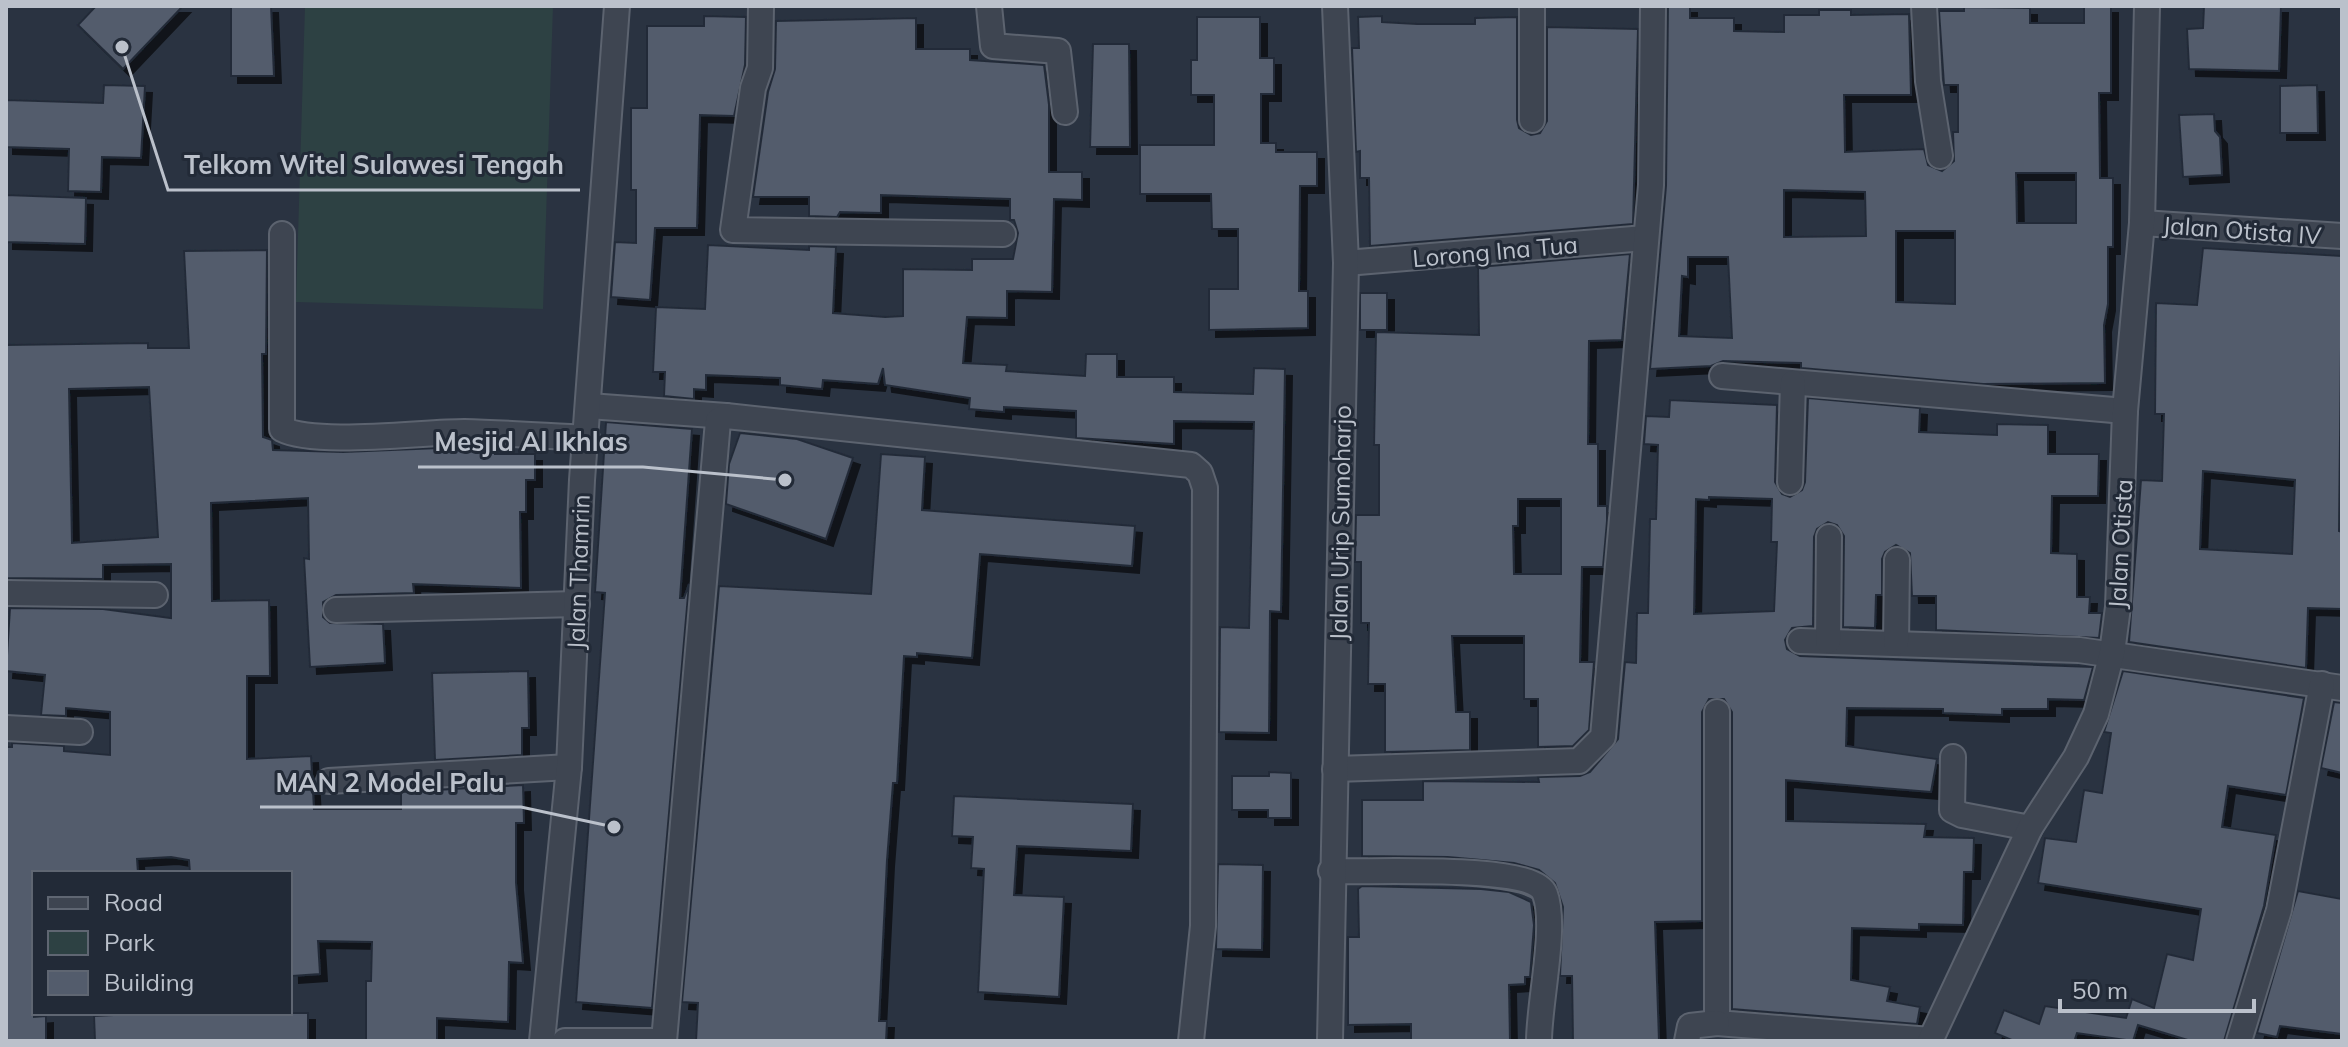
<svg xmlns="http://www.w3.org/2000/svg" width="2348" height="1047" viewBox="0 0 2348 1047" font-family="Mulish,sans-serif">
<defs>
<filter id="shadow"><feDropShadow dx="7" dy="7" stdDeviation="0" flood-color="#0009"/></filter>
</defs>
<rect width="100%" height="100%" fill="#2a3341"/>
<path fill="#2d4143" d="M305 6H553L543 309 296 302Z"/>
<g fill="#535c6c" stroke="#242c39" stroke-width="2" fill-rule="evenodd" filter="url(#shadow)">
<path d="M96 6H183L123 69 78 25Z"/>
<path d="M231 6H271L274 76H231Z"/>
<path d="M1668 6H1690V18H1734V31L1784 32V15H1819V10H1851V15L1909 14 1911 95H1844L1845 152 1924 149 1928 165 1942 171 1954 161 1953 132H1958V85H1944L1939 11H1964V7L2030 8V23H2084V6H2111V93H2099L2100 178H2113V247H2108V304L2104 325 2105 383 1983 384 1801 368V363L1723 361 1711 366 1650 369 1666 186ZM2016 173H2076V223H2017ZM1784 190 1865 192 1866 236 1784 237ZM1896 231H1955V304L1896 302ZM1688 257H1728L1732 338 1679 336 1682 276 1688 277Z"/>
<path d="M2204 6H2281L2279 71 2189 69 2187 29 2203 28Z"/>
<path d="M704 16 746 17 745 65 734 116 700 115 697 228H655L650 300 611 297 615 242 636 243V190H631V108H647V26H704Z"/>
<path d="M1382 16V22L1417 24H1475V18L1517 17V120L1519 128 1531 135 1540 133 1547 121V27L1638 29 1633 224 1370 246 1369 178H1360V151L1356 152 1352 48H1359L1358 17Z"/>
<path d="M1197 17H1260V58H1274V94H1261V143H1276V152H1317V186H1300L1299 291H1308V328L1209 330V289H1238V229H1212L1211 194H1140V145H1214V95H1191V60H1197Z"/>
<path d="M916 18V49H970V60L1044 65 1049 105V172H1082V200L1054 199 1052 292 1007 291V318L967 317 963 363 1007 365 1006 371 1085 376 1086 354H1117V377H1174V392L1253 394 1254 368 1285 369 1281 612 1270 611 1269 733 1219 732 1220 627 1249 628 1254 422 1174 421V444L1076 438V411L1004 407V412L969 409 970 398 885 385 883 368 878 384 823 380 822 389 780 385V378L706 375V390L694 389V399L664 396 665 372H653L656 307 705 309 708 245 809 250V246L836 247 833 313 885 317 903 316V269L972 270V259H1013L1018 233 1014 220H1010V199L881 195V213L840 212 837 217 809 216V197H753L768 92 775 69 776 21Z"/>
<path d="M1093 44H1129L1130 147H1090Z"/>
<path d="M104 85 145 86 141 158 102 157 101 192 68 191 69 149 6 147V100L103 103Z"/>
<path d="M2317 85 2318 133H2280V86Z"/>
<path d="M2214 114 2215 131 2220 137 2222 175 2183 177 2179 115Z"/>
<path d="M6 195 86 198 85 244 6 242Z"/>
<path d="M2203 248 2342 256 2339 531 2342 532V609L2308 608 2306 668 2129 642 2141 480 2162 481 2164 414H2155L2156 303 2197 305ZM2203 471 2295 480 2292 554 2200 549Z"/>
<path d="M267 250 266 354H262L263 437 272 440 273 450 343 452 464 447 495 448V454H535V480H526V512H520L521 588 413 584 414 593 336 595 323 602V617L330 623 383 624 385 663 310 667 304 558 309 559 308 498 211 503 212 601 269 600 270 676H247V759L311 756 314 809H401V792L523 785 524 823H516V883L523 963 509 962 508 1022 437 1018V1041H366V981H371L372 942 318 941 320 974 292 976 290 873H190L189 860 171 857 137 859 138 873H34V1017L46 1016V1041H6V747H12V743L64 746V751L110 755V712L66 708V716L41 715 45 675 6 671 10 608 103 609 171 618V564L103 565V579L6 578V345L148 343V348H189L184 251ZM149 387 158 537 72 543 69 389Z"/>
<path d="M1630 254 1622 340 1589 341 1588 444H1598V506H1607V521L1603 567H1582L1580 662H1594L1589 730 1573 746 1538 747V699H1524V636H1452L1456 712H1470V750L1385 752V684H1368L1369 623H1361V562H1355L1356 515H1379V445H1374L1376 332 1479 335 1478 267ZM1518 499H1561V574H1514L1513 526H1518Z"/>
<rect x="1360" y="293" width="27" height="37"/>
<path d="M1808 398 1920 408 1919 432 1997 435V424L2048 425V454H2099L2098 496H2052L2051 553 2077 554V597H2090L2089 613H2102L2099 638 1936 630V596H1912L1910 553 1896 545 1885 552 1882 559V595H1876L1875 628 1843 627 1844 536 1837 525 1828 522 1817 529 1814 537 1813 626 1792 628 1785 640 1787 649 1800 656 2093 667 2084 700 2048 699V709H2002V715L1943 713V709L1847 708 1846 746 1937 759 1931 792 1786 780V821L1926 824 1924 837 1974 838 1973 872H1964L1963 925 1919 924V930L1852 928 1851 980 1890 987 1887 1001 1920 1007 1917 1024 1732 1009V712L1724 699H1709L1702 712V921L1655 922 1659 1041H1573L1572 976H1560L1563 907 1555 883 1539 870 1514 863 1448 857 1362 856V800H1423V781L1539 782 1538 777 1580 776 1590 772 1618 739 1625 662 1636 663 1637 613H1648L1650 519H1656L1658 445 1644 444 1646 416 1669 417 1670 400 1777 405 1775 482 1782 494 1790 497 1802 490 1805 482ZM1709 497 1772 499 1771 542H1777L1774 611 1694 614 1696 499 1709 500Z"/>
<path d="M606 422 692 429 680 598H684L689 584 652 1008 576 1002 605 593 595 592Z"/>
<path d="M740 433 797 439 853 458 826 539 726 504 729 464Z"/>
<path d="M881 454 925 457 922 510 1135 526 1132 566 980 554 972 658 917 653V657L904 656 897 783H893L887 860 879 1021H887L886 1041H696L698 1003 682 1002 719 586 871 594Z"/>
<path d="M528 671 529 728H522V755L435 760 432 673Z"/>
<path d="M2123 671 2304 698 2286 795 2228 786 2222 827 2276 835 2264 906 2224 1041H2191L2138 1025 2133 1041 2077 1033 2075 1039 2079 1041H2014L1995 1033 2004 1010 2039 1024 2045 1006 2126 1018 2132 999 2154 1008 2167 954 2193 960 2201 909 2038 883 2045 838 2076 842 2084 790 2102 793 2111 733 2104 732Z"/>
<path d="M2334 702 2342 703V773L2321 768Z"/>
<path d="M1269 772 1291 773V818H1268V810H1232V776H1269Z"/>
<path d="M954 796 1133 804 1131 851 1017 846 1014 895 1064 897 1059 997 978 992 984 869 971 868 973 837 952 836Z"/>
<path d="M1218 864 1263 865 1262 950 1216 949Z"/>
<path d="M1362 886 1481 889 1509 892 1531 902 1534 925 1530 977H1525V984L1509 985 1510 1041H1411V1024L1348 1025V937H1359L1358 889Z"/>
<path d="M2298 891 2342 899V1034L2280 1026 2277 1037 2257 1033Z"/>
<path d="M153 1013H308V1041H95L94 1016Z"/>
</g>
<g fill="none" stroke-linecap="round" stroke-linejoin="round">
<defs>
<g id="street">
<path d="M761 6 760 68 753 88 733 230 1003 234"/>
<path d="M989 6 993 46 1058 51 1065 112"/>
<path d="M1924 6 1928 81 1940 156"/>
<path d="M1532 120V6"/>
<path d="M2142 223 2342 236"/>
<path d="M282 234V429C315 446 422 432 464 432 505 433 546 436 587 438"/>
<path d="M1346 263 1645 238"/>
<path d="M1722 376 2125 411"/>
<path d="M589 406 726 416"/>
<path d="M1790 482 1793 383"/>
<path d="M6 593 155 595"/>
<path d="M336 610 577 604"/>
<path d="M1800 641 2079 650 2342 688"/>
<path d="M1828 641 1829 537"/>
<path d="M1896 643 1897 560"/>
<path d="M1717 712V1023L1931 1040"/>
<path d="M6 728 80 732"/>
<path d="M1953 757 1952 810 1962 815 2030 828"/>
<path d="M1335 769 1579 761 1603 737 1651 185 1653 6"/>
<path d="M329 781 569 767"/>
<path d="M1331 871C1367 873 1534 863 1545 894 1557 926 1539 1003 1539 1041"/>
<path d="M542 1041 569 767 582 480 617 6"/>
<path d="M565 1041H664L718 421 726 416 1191 465 1200 473 1205 488 1203 926 1191 1041"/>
<path d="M1330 1041 1346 263 1335 6"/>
<path d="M1687 1041 1690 1026 1717 1023"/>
<path d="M1930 1041 2030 828 2076 757 2096 714 2112 653 2118 607 2125 411 2142 223 2147 6"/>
<path d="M2239 1041 2279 910 2322 684"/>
</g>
</defs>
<use href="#street" stroke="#5c636f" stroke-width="28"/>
<use href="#street" stroke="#3e4551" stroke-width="24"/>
</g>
<g text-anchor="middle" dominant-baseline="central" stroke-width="6" stroke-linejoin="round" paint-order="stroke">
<g font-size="24" fill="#bbc1cb" stroke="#222a37">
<text transform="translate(2242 230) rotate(4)">Jalan Otista IV</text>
<text transform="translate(1495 251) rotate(-5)">Lorong Ina Tua</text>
<text transform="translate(1340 523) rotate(-89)">Jalan Urip Sumoharjo</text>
<text transform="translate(2120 544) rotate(-87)">Jalan Otista</text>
<text transform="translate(578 572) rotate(-88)">Jalan Thamrin</text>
</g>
</g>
<path fill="none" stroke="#bbc1cb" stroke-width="3" d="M122 47L168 190H580M785 480L643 467H418M614 827L521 807H260"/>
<g fill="#bbc1cb" stroke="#222a37" stroke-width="3">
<circle cx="122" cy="47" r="8"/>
<circle cx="785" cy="480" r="8"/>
<circle cx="614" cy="827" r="8"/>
</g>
<g font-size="26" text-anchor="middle" font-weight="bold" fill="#bbc1cb" stroke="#222a37" stroke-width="6" stroke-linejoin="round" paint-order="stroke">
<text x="374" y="174">Telkom Witel Sulawesi Tengah</text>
<text x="531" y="451">Mesjid Al Ikhlas</text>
<text x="390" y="792">MAN 2 Model Palu</text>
</g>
<rect width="2348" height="1047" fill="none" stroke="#bbc1cb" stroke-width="16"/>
<rect x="32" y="871" width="260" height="144" fill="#222a37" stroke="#5f6672" stroke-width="2"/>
<rect x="48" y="897" width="40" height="12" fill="#3e4551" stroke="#5f6672" stroke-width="2"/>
<text x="104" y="911" font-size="24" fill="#bbc1cb">Road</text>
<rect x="48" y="931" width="40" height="24" fill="#2d4143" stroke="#5f6672" stroke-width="2"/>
<text x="104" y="951" font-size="24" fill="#bbc1cb">Park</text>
<rect x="48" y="971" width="40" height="24" fill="#535c6c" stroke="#5f6672" stroke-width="2"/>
<text x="104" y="991" font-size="24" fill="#bbc1cb">Building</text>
<path d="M2060 999v12h194v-12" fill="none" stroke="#bbc1cb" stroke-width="4"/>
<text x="2072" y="999" font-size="24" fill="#bbc1cb" stroke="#222a37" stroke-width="6" paint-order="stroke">50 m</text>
</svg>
